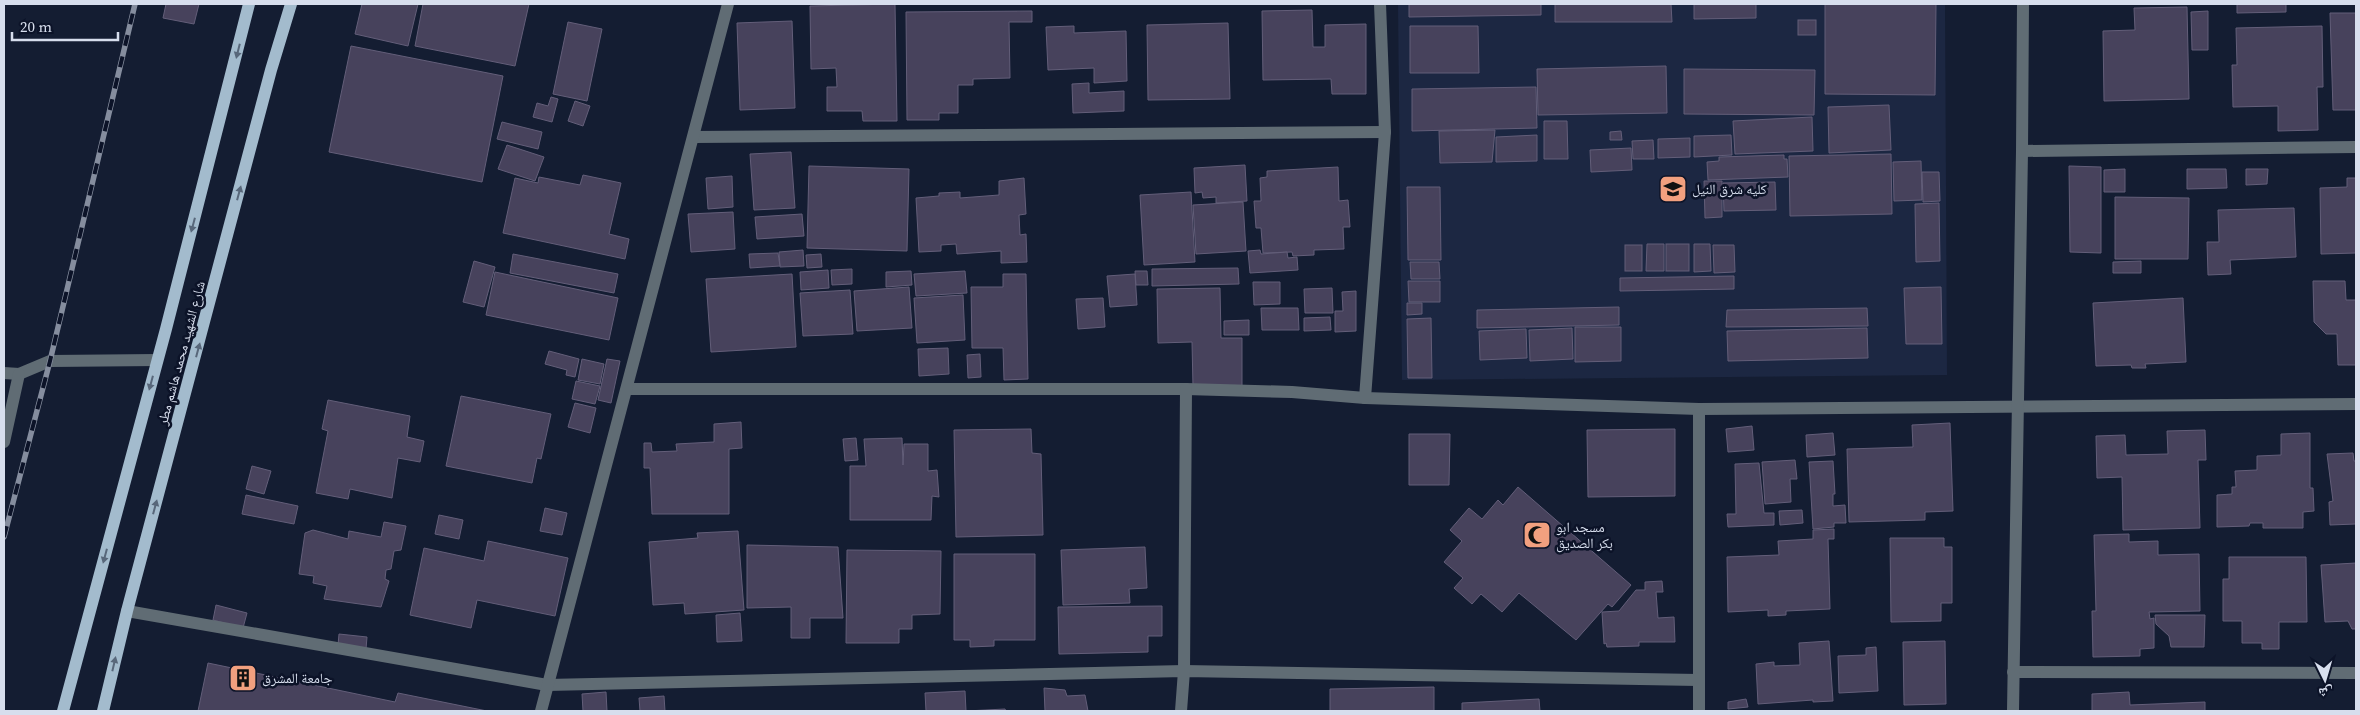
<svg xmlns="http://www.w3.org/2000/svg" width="2360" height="715" viewBox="0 0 2360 715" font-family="'Source Serif 4','Noto Naskh Arabic',serif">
<rect width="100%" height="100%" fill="#141d32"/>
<path fill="#1c2742" d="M1398 4H1945L1947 375 1402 380Z"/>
<g fill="#47425c" stroke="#635e79">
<path d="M166 4H199L194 24 163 18Z"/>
<path d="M362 4H418L408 46 355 34Z"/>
<path d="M423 4H529L515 66 415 46Z"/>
<path d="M895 4 897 121H863L862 111H827V87H837L836 68 811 69 810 6Z"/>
<path d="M1409 4H1541V15L1409 17Z"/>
<path d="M1555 4H1671L1672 22H1555Z"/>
<path d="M1694 4H1756V18L1694 19Z"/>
<path d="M1825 4H1936L1935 95 1825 94Z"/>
<path d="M2237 4H2286V12L2237 13Z"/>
<path d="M2187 7 2189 99 2104 101 2103 31 2135 30 2134 8Z"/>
<path d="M1312 10 1313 47H1325V25L1366 24V94H1332L1331 79 1263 80 1262 11Z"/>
<path d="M1032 11V22H1009L1010 78 973 79V85H958V113H939V120H907L906 12Z"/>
<path d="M2208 11V50H2192L2191 12Z"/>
<path d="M2330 13H2356V110H2333Z"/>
<rect x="1798" y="20" width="18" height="15"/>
<path d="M792 21 795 108 740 110 737 23Z"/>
<path d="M568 22 602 29 587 101 553 94Z"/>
<path d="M1228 23 1230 99 1148 100 1147 25Z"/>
<path d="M1074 26V33L1126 31 1127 81 1094 83V68L1048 70 1046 27Z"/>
<path d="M1410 26H1478L1479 73H1410Z"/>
<path d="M2322 26 2323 87H2317L2318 130 2278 131V106L2233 107 2232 65H2237L2236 28Z"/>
<path d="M351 46 503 76 482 182 329 152Z"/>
<path d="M1666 66 1667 113 1538 115 1537 69Z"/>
<path d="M1684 69 1815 70 1814 115 1684 114Z"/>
<path d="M1089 83V93L1124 91V111L1073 113 1072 84Z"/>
<path d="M1536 87 1537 128 1412 131V89Z"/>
<path d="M551 97 558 99 552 122 533 117 537 103 548 106Z"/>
<path d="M575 101 590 106 583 126 568 121Z"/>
<path d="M1889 105 1891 150 1829 153 1828 107Z"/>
<path d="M1812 117 1813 151 1735 154 1733 121Z"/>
<path d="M1544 121H1567L1568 159H1544Z"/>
<path d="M502 122 542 132 538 149 497 139Z"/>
<path d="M1495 130 1492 162 1440 163 1439 131Z"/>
<path d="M1621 131 1622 140H1610V132Z"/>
<path d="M1537 135V161L1496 162V137Z"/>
<path d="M1731 135 1732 155 1694 157V136Z"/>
<path d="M1690 138V157L1658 158V139Z"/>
<path d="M1653 140 1654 159H1633L1632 141Z"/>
<path d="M507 145 544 157 535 181 498 169Z"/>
<path d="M1631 148 1632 170 1591 172 1590 150Z"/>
<path d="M791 152 795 208 754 210 750 154Z"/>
<path d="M1891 154 1892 214 1790 216 1789 156Z"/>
<path d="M1784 155V159H1787L1788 177 1708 180 1707 162 1719 161V157Z"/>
<path d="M1921 161 1922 200 1894 201 1893 162Z"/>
<path d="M1245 165 1247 201 1216 203V197L1203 198 1202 192 1195 193 1194 168Z"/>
<path d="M809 166 909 169 907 251 807 248Z"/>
<path d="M2069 166 2101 167V253L2070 252Z"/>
<path d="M1338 167 1339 201 1348 200 1350 227H1343L1344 249 1314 250V255L1293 256 1292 252 1263 253 1261 228H1256L1254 201H1261L1260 178 1267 177V171Z"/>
<path d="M2125 169V192H2104V170Z"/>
<path d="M2187 169H2226L2227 188 2187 189Z"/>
<path d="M2246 169H2268L2267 184 2246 185Z"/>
<path d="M1922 172H1939L1940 201 1923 202Z"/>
<path d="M583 175 621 183 609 234 629 239 625 259 503 233 515 178 538 183 539 177 580 185Z"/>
<path d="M732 176 733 207 708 209 706 178Z"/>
<path d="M1024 178 1026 214 1019 215 1020 235 1026 234 1027 262 1001 263V251L957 254 956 244 941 245V251L919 252 916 198 939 196V193L960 192V198L999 195V181Z"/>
<path d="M2347 178H2356V253L2321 254 2320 188 2347 187Z"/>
<path d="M1704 181H1722V217L1705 218Z"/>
<path d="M1775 182 1776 210 1724 211 1723 183Z"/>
<path d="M1407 187H1440L1441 260H1408Z"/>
<path d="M1191 192 1195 262 1144 265 1140 195Z"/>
<path d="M2115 197 2189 198 2188 259H2115Z"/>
<path d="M1243 202 1246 251 1196 254 1193 205Z"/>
<path d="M1939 203 1940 261 1916 262 1915 204Z"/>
<path d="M2294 208 2296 257 2230 260 2231 274 2208 275 2207 242H2219L2218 210Z"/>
<path d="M733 212 735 249 691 252 688 214Z"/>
<path d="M802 214 804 236 757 239 755 217Z"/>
<path d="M1647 244H1664V271H1646Z"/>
<rect x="1666" y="244" width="23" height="27"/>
<path d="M1694 244H1710L1711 271 1694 272Z"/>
<rect x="1625" y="245" width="17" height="26"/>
<path d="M1713 245H1734L1735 272 1714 273Z"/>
<path d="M803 250 804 266 780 267 779 252Z"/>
<path d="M1260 250 1261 254 1287 252 1288 258 1297 257 1298 270 1250 273 1248 251Z"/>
<path d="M778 253 780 266 750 268 749 254Z"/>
<path d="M513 254 618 274 614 293 510 273Z"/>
<path d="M821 254 822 267 807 268 806 255Z"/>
<path d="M474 261 495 267 484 307 463 302Z"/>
<path d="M2141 261V273H2113V262Z"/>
<path d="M1410 262H1439L1440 279H1411Z"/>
<path d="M1238 268 1239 284 1152 286V269Z"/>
<path d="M852 269V284L832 285 831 270Z"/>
<path d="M828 270 829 288 801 290 800 272Z"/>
<path d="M911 271 912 285 886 287V272Z"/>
<path d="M965 271 967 293 916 296 914 274Z"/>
<path d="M1135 271H1147L1148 285H1136Z"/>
<path d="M495 272 618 298 609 340 486 315Z"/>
<path d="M792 274 796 347 711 352 706 279Z"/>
<path d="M1003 274H1026L1028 379 1004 380 1003 348H972L971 287H1003Z"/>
<path d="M1135 274 1137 305 1110 307 1107 276Z"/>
<path d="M1734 276V289L1620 291V278Z"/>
<path d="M1408 281H1440V302H1409Z"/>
<path d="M2313 281H2345L2346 300H2356V365H2338L2337 334H2326L2314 322Z"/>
<path d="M1253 282H1280V304L1254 305Z"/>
<path d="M909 287 912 328 857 331 854 291Z"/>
<path d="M1941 287 1942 344H1906L1904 288Z"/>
<path d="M1220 288 1221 338H1242V387H1193L1192 342 1158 343 1157 289Z"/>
<path d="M1332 288 1333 313H1305L1304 289Z"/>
<path d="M850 290 853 334 803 336 800 293Z"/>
<path d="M1356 291V331L1335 332V311H1343L1342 292Z"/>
<path d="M963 295 965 340 917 343 914 298Z"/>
<path d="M1103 298 1105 327 1078 329 1076 299Z"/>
<path d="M2183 298 2186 362 2145 364 2146 368H2132L2131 365 2096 366 2093 303Z"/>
<path d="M1407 303H1422V314L1407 315Z"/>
<path d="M1619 307V325L1477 328V310Z"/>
<path d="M1261 308H1298L1299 330H1262Z"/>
<path d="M1867 308 1868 326 1726 327 1727 310Z"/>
<path d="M1330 317 1331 330 1304 331V318Z"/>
<path d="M1431 318 1432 378H1408L1407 319Z"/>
<path d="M1249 320V335H1224V321Z"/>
<path d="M1575 327H1621V361L1575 362Z"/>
<path d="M1572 328 1573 359 1530 361 1529 330Z"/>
<path d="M1867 328 1868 358 1728 361 1727 331Z"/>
<path d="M1526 329 1527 358 1480 360 1479 331Z"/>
<path d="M948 348 949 374 919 376 918 349Z"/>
<path d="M549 351 579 359 575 377 566 375 567 370 545 364Z"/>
<path d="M980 354 981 377 968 378 967 355Z"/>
<path d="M582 359 604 364 600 384 578 380Z"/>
<path d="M607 359 620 361 611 403 598 400Z"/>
<path d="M576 381 600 386 595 404 572 399Z"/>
<path d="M461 396 551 414 541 459 537 458 532 483 446 466Z"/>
<path d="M328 400 410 416 407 437 424 441 420 462 398 458 392 498 350 489 348 499 316 493 328 431 322 429Z"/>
<path d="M575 403 596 408 590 433 568 427Z"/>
<path d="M741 422 742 448 729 449V514H652L650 468H644V443H651L652 452 677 451 676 444 714 442V424Z"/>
<path d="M1950 423 1953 511 1925 512V520L1849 522 1847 449 1913 447 1912 425Z"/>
<path d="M1752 426 1754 450 1728 452 1726 429Z"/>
<path d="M1031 429 1032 453 1041 454 1043 535 956 537 954 430Z"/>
<path d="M1675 429V496L1588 497 1587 430Z"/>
<path d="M2205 430 2206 460H2198L2200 528 2123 530 2122 477 2097 478 2096 436 2125 435 2126 455 2168 454 2167 431Z"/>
<path d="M1833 433 1835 455 1807 457 1806 435Z"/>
<path d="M2310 433V488H2313L2314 511 2303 512V528H2263V523H2250L2249 526 2217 527V495L2232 494V487H2236L2235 471 2257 470V456L2281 455V434Z"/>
<path d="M1409 434H1450L1449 485H1409Z"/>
<path d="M856 438 858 460 845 461 843 439Z"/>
<path d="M902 438 903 465 904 444H928V471L937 470 939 497 932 496 931 520H850V466H866L864 439Z"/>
<path d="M2353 453 2354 461H2356V524L2330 525 2329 502 2333 501 2327 454Z"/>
<path d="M1795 460 1797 479H1790L1791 502 1765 504 1762 462Z"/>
<path d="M1833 461 1835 494H1833V506L1845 505 1846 523H1834V527L1813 529 1809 462Z"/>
<path d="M1759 463 1764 513H1774V525L1728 527 1727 514H1736L1735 464Z"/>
<path d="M252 466 271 471 264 494 246 489Z"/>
<path d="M1518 487 1631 585 1612 607 1608 604 1576 640 1519 593 1502 612 1481 594 1472 604 1454 588 1463 578 1444 562 1462 541 1450 530 1469 508 1482 519 1498 500 1503 505Z"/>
<path d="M246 495 298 506 294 524 242 514Z"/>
<path d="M545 508 567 513 562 535 540 531Z"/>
<path d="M1802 510 1803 523 1780 525 1779 511Z"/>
<path d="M439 515 463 520 459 539 435 534Z"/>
<path d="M384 522 406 526 401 550 394 551 391 569 386 570 385 579 389 581 381 607 324 599 327 586 313 583 314 576 299 574 305 533 313 530 348 539 349 531 381 537Z"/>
<path d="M1834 529V539H1828L1830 609 1786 611V615L1768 616V610L1728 612 1727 557 1779 555 1778 541 1813 539V530Z"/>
<path d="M738 531 744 610 685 614 684 603 653 605 649 542 698 538 697 533Z"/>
<path d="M2129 534V542L2158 541V555L2199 554 2200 611 2149 612 2150 619 2154 618V648L2140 649V656L2093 657 2092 611H2096L2094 535Z"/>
<path d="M1890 538H1944V547H1952V603H1941V621L1891 622Z"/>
<path d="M488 541 568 558 555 616 477 600 471 628 410 615 424 548 484 561Z"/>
<path d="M747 545 838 547 843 618H810V638H791V607L747 608Z"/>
<path d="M1145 547 1147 588 1129 589 1130 603 1063 605 1061 550Z"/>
<path d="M847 550 941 551 940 614 912 615V629H899V643H846Z"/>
<path d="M954 554H1035V640H994V646L970 647V640H954Z"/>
<path d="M2229 557H2306L2307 622H2279V649H2262V643H2242V621H2223V579H2229Z"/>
<path d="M2356 563V629H2352L2348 621 2325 622 2321 565Z"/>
<path d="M1662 581 1663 592H1656L1658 618 1674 617 1675 642H1639V646L1607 647 1606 643 1604 644 1602 612 1619 611 1636 590H1645V582Z"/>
<path d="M216 605 247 613 243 628 213 620Z"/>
<path d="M1162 606V636H1148V652L1059 654 1058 607Z"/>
<path d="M740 613 742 641 717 642 716 615Z"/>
<path d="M2155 615H2205L2204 647H2171L2169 636 2156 624Z"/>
<path d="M339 634 367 637 366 649 338 645Z"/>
<path d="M1829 641 1833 701 1813 702V700L1758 704 1756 664 1774 662V666L1800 665 1799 643Z"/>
<path d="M1945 641 1946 704 1904 705 1903 642Z"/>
<path d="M1876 647 1878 691 1839 693 1838 656 1866 655V648Z"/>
<path d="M208 663 395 702 398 693 487 711H198Z"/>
<path d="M1434 687V711H1330V689Z"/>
<path d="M1044 688 1065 690 1067 696 1085 695 1088 711H1045Z"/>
<path d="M965 691 966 711 1005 709 1006 711H926L925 693Z"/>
<path d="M606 692 607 711H583L582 694Z"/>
<path d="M2129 692 2130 705 2205 702V711H2092V694Z"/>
<path d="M664 696 665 711H640L639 698Z"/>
<path d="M1539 699 1540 711H1462V703Z"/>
<path d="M1746 699 1748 707 1728 709V702Z"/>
</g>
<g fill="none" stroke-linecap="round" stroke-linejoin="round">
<g stroke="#606c74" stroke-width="12">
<path d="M694 137 1385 132"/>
<path d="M2022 151 2356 147"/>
<path d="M4 373 19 374 50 361 157 360"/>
<path d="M628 389H1186L1292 392 1365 398 1699 409 2356 404"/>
<path d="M1365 398 1385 132 1380 4"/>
<path d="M4 442 19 374"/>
<path d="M127 611 547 685 1184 671 1698 680"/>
<path d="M2013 672 2356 673"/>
<path d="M541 711 728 4"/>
<path d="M1181 711 1184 671 1186 389"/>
<path d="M1699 711V409"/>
<path d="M2013 711 2022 151 2023 4"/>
</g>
<g stroke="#a3bbcd" stroke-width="12">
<path d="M63 711 166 329 249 4"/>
<path d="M103 711 127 611 271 70 291 4"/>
</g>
<defs>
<path id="rail" d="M4 537 50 361 135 4"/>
</defs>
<use href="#rail" stroke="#858d9e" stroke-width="5.5"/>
<use href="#rail" stroke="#0c1328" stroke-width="4" stroke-dasharray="11" stroke-linecap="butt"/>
</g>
<defs><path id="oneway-solid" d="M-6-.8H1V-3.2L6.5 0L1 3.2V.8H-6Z" transform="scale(1.25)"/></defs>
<g fill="#58677a">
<use href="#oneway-solid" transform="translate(238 51) rotate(104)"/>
<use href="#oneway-solid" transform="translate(239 193) rotate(-75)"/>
<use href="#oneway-solid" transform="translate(193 225) rotate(105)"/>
<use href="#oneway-solid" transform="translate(198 350) rotate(-75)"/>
<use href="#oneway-solid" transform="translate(151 383) rotate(105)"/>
<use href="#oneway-solid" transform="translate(155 507) rotate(-75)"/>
<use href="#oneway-solid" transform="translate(105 556) rotate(105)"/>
<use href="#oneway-solid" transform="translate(114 664) rotate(-77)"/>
</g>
<defs>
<symbol id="university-square" viewBox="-11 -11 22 22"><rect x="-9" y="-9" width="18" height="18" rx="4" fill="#f2a07f" stroke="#0c1328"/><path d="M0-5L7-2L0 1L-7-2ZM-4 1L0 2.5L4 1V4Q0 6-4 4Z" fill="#111"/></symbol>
<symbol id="mosque-square" viewBox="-11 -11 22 22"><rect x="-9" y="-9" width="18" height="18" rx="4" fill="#f2a07f" stroke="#0c1328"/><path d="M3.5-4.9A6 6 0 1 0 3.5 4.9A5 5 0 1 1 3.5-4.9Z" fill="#111"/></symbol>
<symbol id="building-square" viewBox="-11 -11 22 22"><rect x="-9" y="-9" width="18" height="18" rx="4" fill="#f2a07f" stroke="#0c1328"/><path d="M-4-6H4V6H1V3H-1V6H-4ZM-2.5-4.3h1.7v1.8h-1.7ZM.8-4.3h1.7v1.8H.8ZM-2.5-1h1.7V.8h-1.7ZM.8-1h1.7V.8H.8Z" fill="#111"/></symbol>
</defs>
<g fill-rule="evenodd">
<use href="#university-square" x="1657" y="173" width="32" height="32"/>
<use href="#mosque-square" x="1521" y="519" width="32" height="32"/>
<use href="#building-square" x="227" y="662" width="32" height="32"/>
</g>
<g text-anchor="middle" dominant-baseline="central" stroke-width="5" stroke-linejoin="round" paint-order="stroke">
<g font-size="14" fill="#d7deed" stroke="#0c1328" text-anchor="start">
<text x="1692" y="189">كليه شرق النيل</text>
<text x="1556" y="527">مسجد ابو<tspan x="1556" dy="16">بكر الصديق</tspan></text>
<text x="262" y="678">جامعة المشرق</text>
</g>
<g font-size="14" fill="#d7deed" stroke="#0c1328">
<text transform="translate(181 353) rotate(-75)">شارع الشهيد محمد هاشم مطر</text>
</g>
</g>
<rect width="2360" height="715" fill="none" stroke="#d7deed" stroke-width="10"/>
<g transform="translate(2325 680) rotate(175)" stroke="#0c1328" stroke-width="4" paint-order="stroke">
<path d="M0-4L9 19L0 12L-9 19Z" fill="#d7deed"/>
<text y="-8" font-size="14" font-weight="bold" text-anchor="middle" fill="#d7deed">ش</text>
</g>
<path d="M12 32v8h106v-8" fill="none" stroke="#d7deed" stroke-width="2.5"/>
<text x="20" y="32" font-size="15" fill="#d7deed" stroke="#0c1328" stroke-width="4" paint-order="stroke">20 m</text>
</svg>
